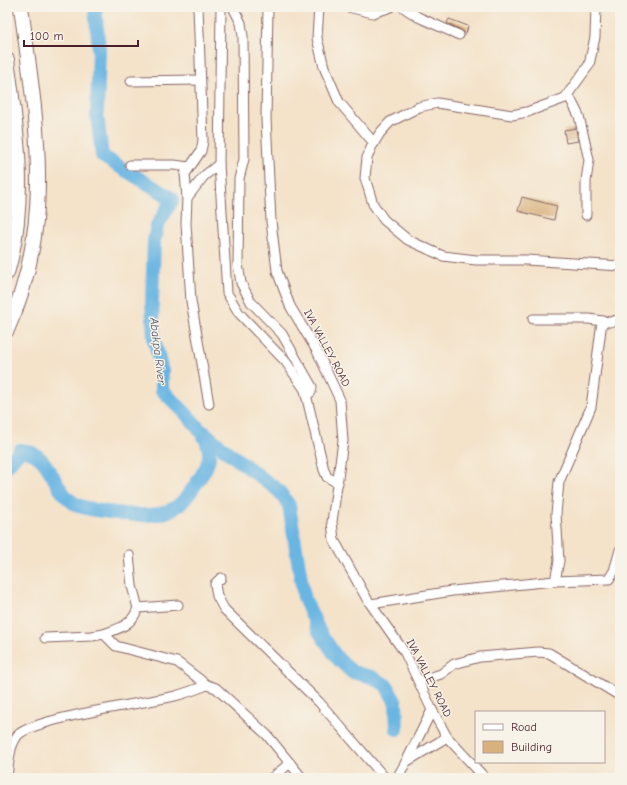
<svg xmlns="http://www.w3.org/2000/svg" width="627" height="785" viewBox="0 0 627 785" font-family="'Comic Neue',sans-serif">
<rect width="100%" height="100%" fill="#f7f3e8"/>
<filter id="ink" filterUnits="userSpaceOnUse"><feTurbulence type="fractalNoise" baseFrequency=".025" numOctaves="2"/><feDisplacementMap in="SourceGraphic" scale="8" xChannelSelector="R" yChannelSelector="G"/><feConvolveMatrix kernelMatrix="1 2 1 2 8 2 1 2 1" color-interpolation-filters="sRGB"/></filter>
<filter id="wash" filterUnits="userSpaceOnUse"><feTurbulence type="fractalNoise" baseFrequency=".012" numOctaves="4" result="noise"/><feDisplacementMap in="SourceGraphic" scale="16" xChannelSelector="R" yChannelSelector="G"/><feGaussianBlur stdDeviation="0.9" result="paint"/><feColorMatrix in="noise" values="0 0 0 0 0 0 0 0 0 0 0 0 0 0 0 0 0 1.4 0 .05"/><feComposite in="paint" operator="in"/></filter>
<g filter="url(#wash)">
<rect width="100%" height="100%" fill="#f4e2c9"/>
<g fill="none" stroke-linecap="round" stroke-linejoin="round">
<g stroke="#6ab6e3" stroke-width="14">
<path d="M204 432 225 450 279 491 289 505 304 598 320 633 338 659 352 672 372 677 386 685 396 703 397 729"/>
<path d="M7 466 20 450C51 452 50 485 71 501 80 509 97 510 108 512 132 515 165 521 183 501 188 496 192 489 196 484 201 475 208 468 209 457 212 433 177 406 162 390V371L154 339 152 301 154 241 157 226 173 199 102 156 97 114 99 50 95 7"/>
</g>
</g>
<g id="blocks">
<g fill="#d9b17d">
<path d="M449 19 468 26 466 34 461 30 447 23Z"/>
<path d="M576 128 578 141 566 143 564 130Z"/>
<path d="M522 197 557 206 554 220 518 211Z"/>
</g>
</g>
</g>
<g filter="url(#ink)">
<use href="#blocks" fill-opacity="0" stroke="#866362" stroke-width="1"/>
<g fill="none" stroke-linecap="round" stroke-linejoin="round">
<defs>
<g id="minor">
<path d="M221 7 219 164 227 293 239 313 286 362 305 390 324 470 327 477 338 483"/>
<path d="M233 7 241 23 243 36 244 159 239 179 238 264 241 283 251 302 282 334 312 387 311 392 306 396"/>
<path d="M268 7 266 119 271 221 277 271 290 306 317 351 340 400 343 441 332 522 334 540 367 599 405 653 432 710 447 737 485 778"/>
<path d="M319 7 317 38 324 67 339 102 374 143"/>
<path d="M348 7 373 13 391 7"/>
<path d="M403 7 418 17 459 35"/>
<path d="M596 7 595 37 589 65 565 98 527 112 512 115 437 103 419 107 390 122 380 133 371 148 367 158 365 178 373 204 384 220 408 240 443 256 476 260H526L620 266"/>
<path d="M131 81 200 80"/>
<path d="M568 94 579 116 589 160 586 181V215"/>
<path d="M130 165H174L189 167"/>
<path d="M187 198 185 174 201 151 203 141 198 7"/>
<path d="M602 321 610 322 620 319"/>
<path d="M209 404 191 301 186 224 187 198 204 176 219 164"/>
<path d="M221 578 215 584 217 596 224 609 319 702 385 778"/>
<path d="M555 581 609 579 614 571 620 550"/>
<path d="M371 604 452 591 555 581 559 561 556 514 559 482 591 407 602 321 589 319H533"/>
<path d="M138 608 178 605"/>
<path d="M104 634C120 628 132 625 138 608L132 586 129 555"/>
<path d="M45 638 92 636 104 634 116 646 177 662 207 685 216 688 267 735 302 778"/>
<path d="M419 681 441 674 454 664 480 657 538 652 549 653 620 696"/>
<path d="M406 762 432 710"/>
<path d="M7 776C9 764 9 745 18 735 34 718 146 703 175 696 186 693 197 689 207 685"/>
<path d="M272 778 290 763"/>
<path d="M397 778 406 762 447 737"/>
</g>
<g id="trunk">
<path d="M7 60C17 131 28 202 7 273"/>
<path d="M7 330C56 223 36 119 21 7"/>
</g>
</defs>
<use href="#minor" stroke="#866362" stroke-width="11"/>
<use href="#trunk" stroke="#866362" stroke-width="16"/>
<use href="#minor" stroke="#fff" stroke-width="9"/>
<use href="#trunk" stroke="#fff" stroke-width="14"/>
</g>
</g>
<g text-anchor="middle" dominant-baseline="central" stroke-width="3" stroke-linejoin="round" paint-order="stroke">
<g font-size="11" fill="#4a1f2b" stroke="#f7f3e8">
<text transform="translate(327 348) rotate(62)">IVA VALLEY ROAD</text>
<text transform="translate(429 678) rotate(63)">IVA VALLEY ROAD</text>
</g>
<g font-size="12" font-style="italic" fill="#55546b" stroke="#f7f3e8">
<text transform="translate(158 351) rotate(83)">Abakpa River</text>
</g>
</g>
<rect width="627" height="785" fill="none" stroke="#f7f3e8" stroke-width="24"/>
<rect x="475" y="711" width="130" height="52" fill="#f7f3e8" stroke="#b29e9c"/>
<rect x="483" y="724" width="20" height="6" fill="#ffffff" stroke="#b29e9c"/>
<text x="511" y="731" font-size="12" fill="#4a1f2b">Road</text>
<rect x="483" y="741" width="20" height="12" fill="#d9b17d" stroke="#b29e9c"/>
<text x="511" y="751" font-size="12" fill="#4a1f2b">Building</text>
<path d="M24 40v6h114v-6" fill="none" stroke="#4a1f2b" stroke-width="2"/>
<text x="30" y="40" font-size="12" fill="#4a1f2b" stroke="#f7f3e8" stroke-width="3" paint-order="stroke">100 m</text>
</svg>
